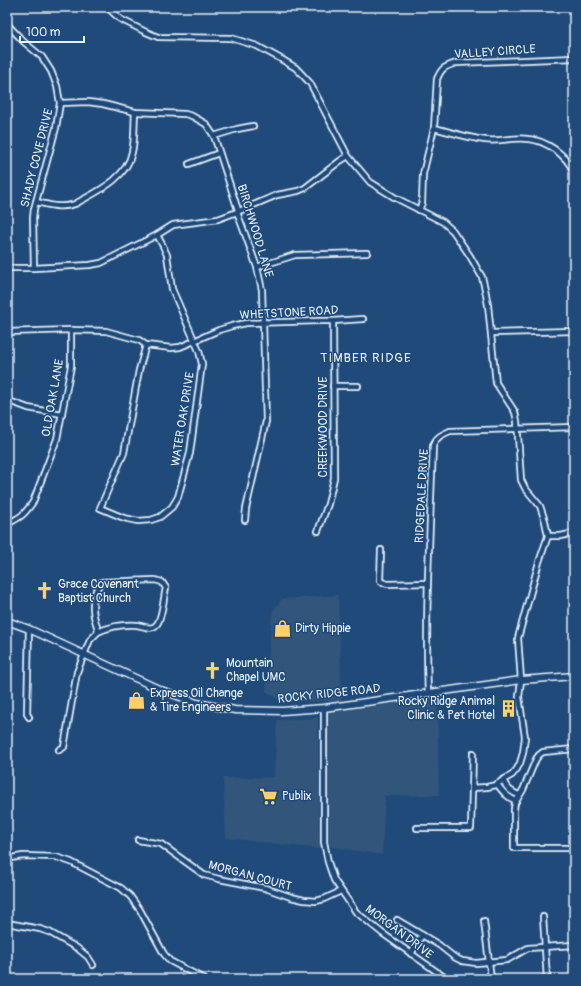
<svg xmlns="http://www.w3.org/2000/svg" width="581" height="986" viewBox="0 0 581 986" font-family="Pangolin,sans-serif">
<rect width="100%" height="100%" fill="#1f4a7a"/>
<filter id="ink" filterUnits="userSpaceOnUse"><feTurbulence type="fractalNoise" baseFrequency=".025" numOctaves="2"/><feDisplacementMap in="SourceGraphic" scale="8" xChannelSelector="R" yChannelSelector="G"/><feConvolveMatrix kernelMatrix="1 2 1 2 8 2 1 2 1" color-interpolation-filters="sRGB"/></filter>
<g filter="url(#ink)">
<g fill="#32557c">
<path d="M338 595 342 701 282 702 266 691 272 612 282 599Z"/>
<path d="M437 696 439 795 385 796 382 855 328 846 327 712Z"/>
<path d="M318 718 320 849 226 838 223 778 274 777 277 720Z"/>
</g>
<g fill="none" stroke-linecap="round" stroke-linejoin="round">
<defs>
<g id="minor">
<path d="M107 7 120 19 146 32 158 37 231 38 257 46 281 59 296 68 310 83 348 156 370 182 394 197 443 222 453 231 470 256 482 277 485 289 488 305 496 383 515 412 517 421 521 480 525 488 540 506 545 521 548 536 539 562 518 638 521 680 519 697 525 737 523 753 520 763 517 769 512 775 503 780 496 785 487 787 472 788"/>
<path d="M7 24 24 42 42 57 51 71 57 86 60 103 56 128 34 209 33 218 34 268"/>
<path d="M60 103 88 102 103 104 135 112 185 114 192 116 206 124 214 136 238 210 237 212 257 267 262 290 266 421 246 509 245 520"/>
<path d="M434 128C451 132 467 138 485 140 499 142 513 137 528 139 545 140 567 155 573 171 574 174 574 177 574 180"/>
<path d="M214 136 237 129 253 126"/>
<path d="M189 164 219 153"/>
<path d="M36 202C50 205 61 209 75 204 96 192 127 179 132 152 135 139 134 125 135 112"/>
<path d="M574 206V237"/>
<path d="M419 210 422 203 423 174 434 128 437 79C442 67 445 67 456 63L574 58"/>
<path d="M257 267 295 255 367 253"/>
<path d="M7 268H34L90 265 101 263 157 235 173 225 218 219 237 212 277 195 298 191 305 188 340 161 348 156"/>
<path d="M7 332 71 330 106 331 139 340 146 345 171 348 180 347 194 341 219 330 232 326 246 323 319 321H333L363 319"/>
<path d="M491 333 574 331"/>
<path d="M146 345 139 370 124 453 100 508 124 518 138 521 151 520 160 517 172 507 178 497 190 453 202 364 199 351 172 289 167 255 163 246 157 235"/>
<path d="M333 386H358"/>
<path d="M12 402 28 408 62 414"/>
<path d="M7 524C21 517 24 515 33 502L57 439 71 366V330"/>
<path d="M318 531 328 504 334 478 333 321"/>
<path d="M548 536H561L574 533"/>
<path d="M381 550 380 581 387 584 428 583"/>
<path d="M428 694C425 611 430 529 433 446 436 437 441 435 450 431L574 427"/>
<path d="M324 708V842L328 862 334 880 356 912 382 933 447 979"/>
<path d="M29 717 27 714 29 629"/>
<path d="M574 749 543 752 539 755 536 759 523 790 515 803 514 809V848H574"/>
<path d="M59 750 64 747 77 672 90 640 98 632C98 627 96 624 95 620 91 607 93 592 101 582L155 580 162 582 166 588C164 596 162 618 157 624 152 631 144 626 137 625 123 624 111 626 98 632"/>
<path d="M503 780C507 789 511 792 519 795"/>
<path d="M497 784C503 792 507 797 516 801"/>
<path d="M417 828H471L473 753"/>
<path d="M138 840 161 844 204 875 219 879 265 888 291 897 304 900 316 901 324 899 341 891"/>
<path d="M7 860 11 858 23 856 56 857 71 862 121 888 130 896 140 910 164 954 170 961 204 979"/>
<path d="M543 917 547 979"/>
<path d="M397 920 439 945 454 957 462 961 476 963 507 960 528 948 574 945"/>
<path d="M484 921 491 979"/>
<path d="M7 923 40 929 49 932 77 948 88 957 93 965"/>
<path d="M411 954 422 935"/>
</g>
<path id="secondary" d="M7 621 29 629 161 690 197 703 235 710 282 711 324 708 521 680 574 676"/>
</defs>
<use href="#minor" stroke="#e8f1f8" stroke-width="8"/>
<use href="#secondary" stroke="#e8f1f8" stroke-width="9"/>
<use href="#minor" stroke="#1f4a7a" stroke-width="4.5"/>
<use href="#secondary" stroke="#1f4a7a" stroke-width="6"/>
</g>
</g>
<defs>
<symbol id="church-bare" viewBox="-9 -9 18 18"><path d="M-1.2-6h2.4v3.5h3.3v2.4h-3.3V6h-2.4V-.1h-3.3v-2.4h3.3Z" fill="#ffd166" stroke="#1f4a7a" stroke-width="2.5" paint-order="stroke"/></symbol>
<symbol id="shop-bare" viewBox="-9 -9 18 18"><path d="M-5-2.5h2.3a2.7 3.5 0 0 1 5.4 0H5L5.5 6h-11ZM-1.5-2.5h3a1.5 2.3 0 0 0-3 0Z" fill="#ffd166" stroke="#1f4a7a" stroke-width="2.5" paint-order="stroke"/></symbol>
<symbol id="building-bare" viewBox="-9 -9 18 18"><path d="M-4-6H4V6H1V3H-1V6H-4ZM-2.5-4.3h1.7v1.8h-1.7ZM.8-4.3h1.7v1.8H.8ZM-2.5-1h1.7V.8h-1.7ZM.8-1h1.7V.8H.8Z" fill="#ffd166" stroke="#1f4a7a" stroke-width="2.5" paint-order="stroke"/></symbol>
<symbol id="supermarket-bare" viewBox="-9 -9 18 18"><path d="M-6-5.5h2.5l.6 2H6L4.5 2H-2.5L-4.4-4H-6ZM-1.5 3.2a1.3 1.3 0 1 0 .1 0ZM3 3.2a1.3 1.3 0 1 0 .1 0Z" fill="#ffd166" stroke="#1f4a7a" stroke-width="2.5" paint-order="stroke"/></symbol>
</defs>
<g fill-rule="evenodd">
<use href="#church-bare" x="32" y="578" width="25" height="25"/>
<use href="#shop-bare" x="270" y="616" width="25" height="25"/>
<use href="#church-bare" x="200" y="658" width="25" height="25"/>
<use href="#shop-bare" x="124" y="688" width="25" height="25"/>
<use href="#building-bare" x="496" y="696" width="25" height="25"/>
<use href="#supermarket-bare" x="256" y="784" width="25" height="25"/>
</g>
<g text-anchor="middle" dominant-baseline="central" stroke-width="3" stroke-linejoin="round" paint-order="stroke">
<g font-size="12" fill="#e8f1f8" stroke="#1f4a7a">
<text transform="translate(495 52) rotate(-4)">VALLEY CIRCLE</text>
<text transform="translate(37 158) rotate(-76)">SHADY COVE DRIVE</text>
<text transform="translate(255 231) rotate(73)">BIRCHWOOD LANE</text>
<text transform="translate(289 313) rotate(-3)">WHETSTONE ROAD</text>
<text transform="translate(53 398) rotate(-80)">OLD OAK LANE</text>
<text transform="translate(183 419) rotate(-81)">WATER OAK DRIVE</text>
<text transform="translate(323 427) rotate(-90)">CREEKWOOD DRIVE</text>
<text transform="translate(422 496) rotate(-87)">RIDGEDALE DRIVE</text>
<text transform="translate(329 694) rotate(-6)">ROCKY RIDGE ROAD</text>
<text transform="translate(250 876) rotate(15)">MORGAN COURT</text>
<text transform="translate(399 932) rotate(37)">MORGAN DRIVE</text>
</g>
<g font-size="12" fill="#e8f1f8" stroke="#1f4a7a" text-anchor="start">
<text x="58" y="584">Grace Covenant<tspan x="58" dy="14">Baptist Church</tspan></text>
<text x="295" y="628">Dirty Hippie</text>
<text x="226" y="663">Mountain<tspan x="226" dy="14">Chapel UMC</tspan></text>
<text x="150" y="693">Express Oil Change<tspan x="150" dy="14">&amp; Tire Engineers</tspan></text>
<text x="495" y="701" text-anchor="end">Rocky Ridge Animal<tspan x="495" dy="14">Clinic &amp; Pet Hotel</tspan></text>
<text x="282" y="796">Publix</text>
</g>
<g font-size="13" letter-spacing="1" fill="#e8f1f8" stroke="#1f4a7a">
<text x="366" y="358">TIMBER RIDGE</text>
</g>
</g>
<rect width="581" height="986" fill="none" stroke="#1f4a7a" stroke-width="24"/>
<rect x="12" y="12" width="557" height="962" fill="none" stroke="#e8f1f8" stroke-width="1.5" filter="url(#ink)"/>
<path d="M20 36v6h64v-6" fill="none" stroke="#e8f1f8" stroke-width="2"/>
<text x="26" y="36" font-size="12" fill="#e8f1f8" stroke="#1f4a7a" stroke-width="3" paint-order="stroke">100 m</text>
</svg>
